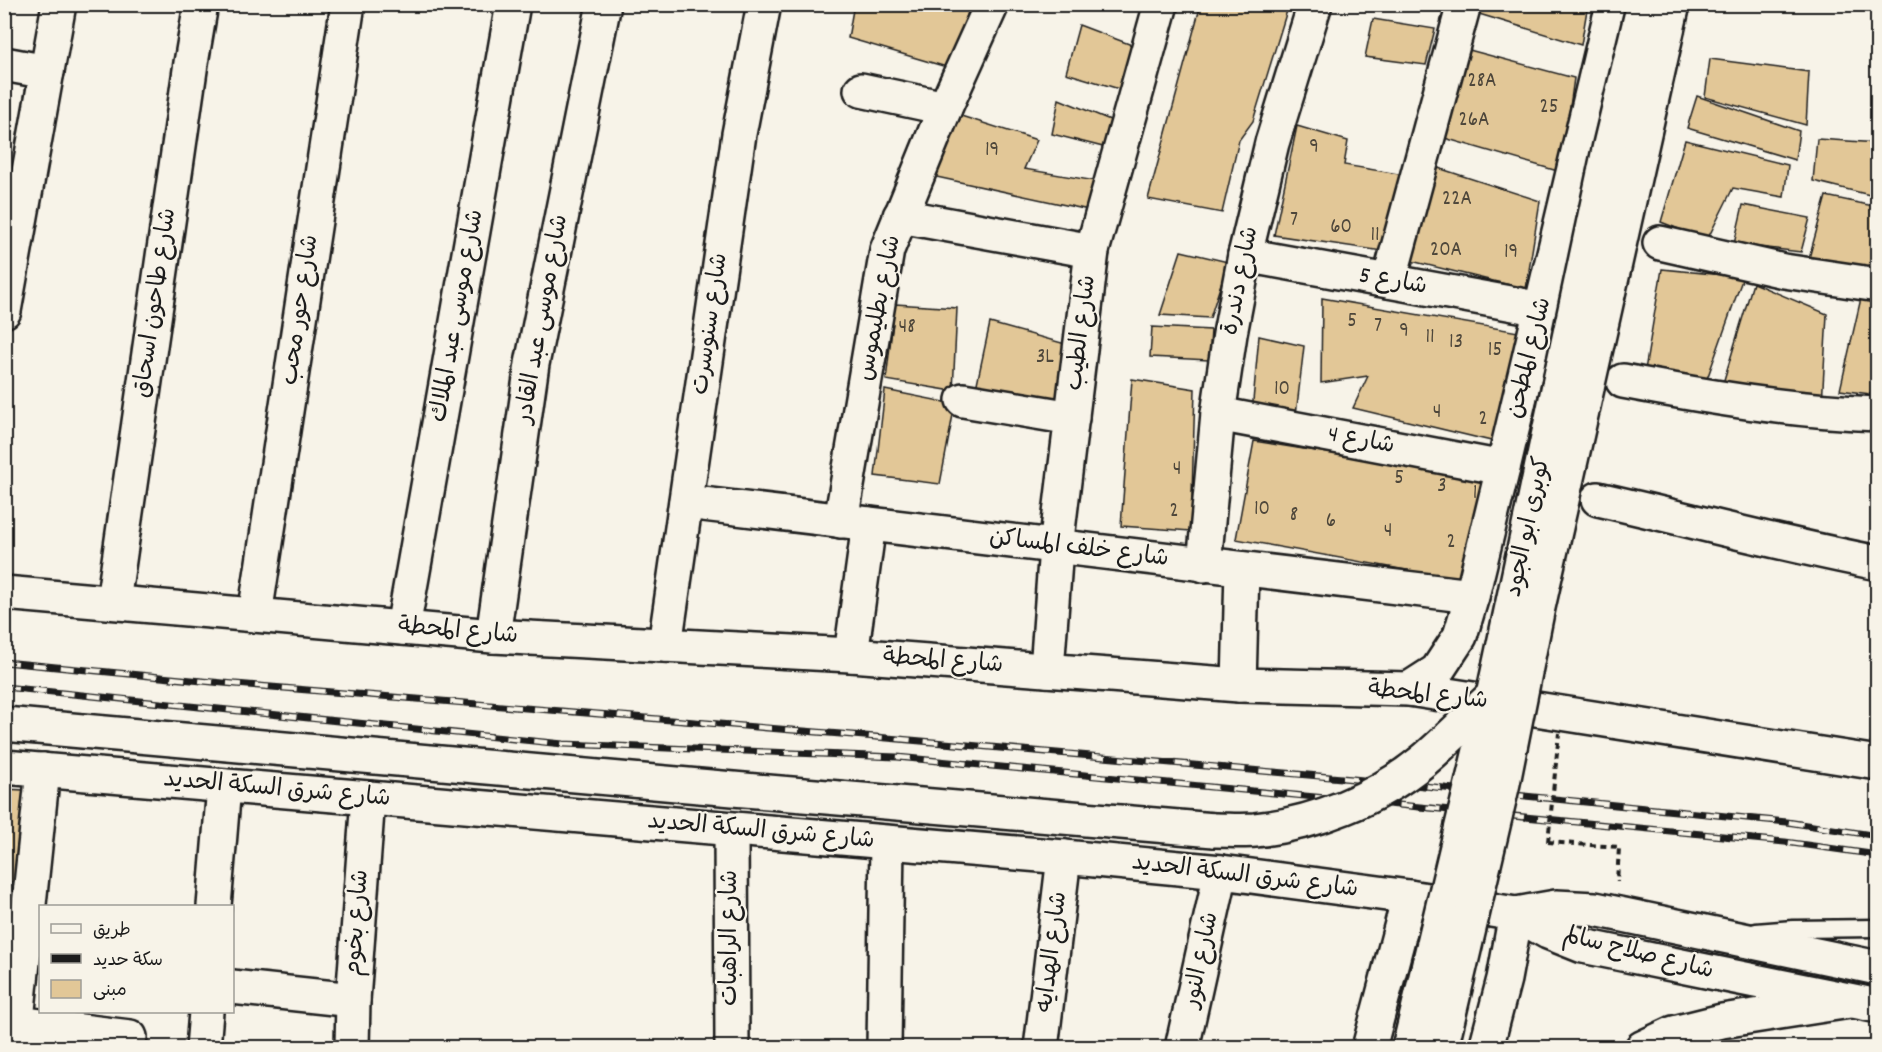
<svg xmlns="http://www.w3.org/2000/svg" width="1882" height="1052" viewBox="0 0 1882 1052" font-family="Dekko,'Playpen Sans Arabic',sans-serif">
<rect width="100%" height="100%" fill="#f7f3e8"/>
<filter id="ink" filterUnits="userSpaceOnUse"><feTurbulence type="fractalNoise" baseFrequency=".0167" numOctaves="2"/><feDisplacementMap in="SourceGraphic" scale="12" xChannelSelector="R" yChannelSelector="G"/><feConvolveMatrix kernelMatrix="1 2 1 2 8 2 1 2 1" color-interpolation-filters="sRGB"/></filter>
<g filter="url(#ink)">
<g fill="#e2c797" stroke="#1c1c1c" stroke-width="1.5">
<path d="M854 4H945L969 9 950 68 848 38Z"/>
<path d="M1201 4H1289L1253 121 1239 140 1222 213 1148 199Z"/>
<path d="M1468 4H1588L1581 45 1466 10Z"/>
<path d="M1373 19 1435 29 1426 65 1365 57Z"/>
<path d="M1079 25 1137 47 1126 91 1066 73Z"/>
<path d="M1458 47 1574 78 1561 172 1434 135Z"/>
<path d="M1710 59 1809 72 1806 125 1705 97Z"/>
<path d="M1697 96 1799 131 1795 160 1687 128Z"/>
<path d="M1059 99 1115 122 1107 148 1052 134Z"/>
<path d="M1878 105V136L1871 134Z"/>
<path d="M961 116 1037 140 1024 169 1096 181 1089 210 932 176Z"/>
<path d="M1297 126 1348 141 1344 165 1405 175 1389 252 1274 235Z"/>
<path d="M1817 139 1878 143V197L1813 181Z"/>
<path d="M1685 140 1788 165 1784 197 1733 188 1707 240 1661 222Z"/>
<path d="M1429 165 1540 201 1526 289 1407 260Z"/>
<path d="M1826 196 1878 207V270L1809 258Z"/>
<path d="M1743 205 1810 218 1801 252 1734 244Z"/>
<path d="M1181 251 1228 262 1210 318 1160 315Z"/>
<path d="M1662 269 1743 277 1707 379 1643 382Z"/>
<path d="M1753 283 1827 314 1822 405 1721 390Z"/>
<path d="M1322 298 1530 334 1504 444 1353 408 1368 376 1321 383Z"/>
<path d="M1861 298 1878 301V395L1840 390Z"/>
<path d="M895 304 957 308 953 391 886 380Z"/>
<path d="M990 323 1069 345 1061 400 976 388Z"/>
<path d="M1152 327 1211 330 1209 360 1150 357Z"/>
<path d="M1259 336 1304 346 1296 415 1252 412Z"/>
<path d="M1132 379 1195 389 1191 531 1121 526Z"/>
<path d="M885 390 955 404 940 484 875 476Z"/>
<path d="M1254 441 1496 480 1472 582 1236 539Z"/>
<path d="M4 789 24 790 18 882H4Z"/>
<path d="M4 925H12L4 985Z"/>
</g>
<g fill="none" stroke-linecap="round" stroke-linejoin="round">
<defs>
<path id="service" d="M1756 932 1793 929 1878 928"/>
<g id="minor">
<path d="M4 64 47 72"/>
<path d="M861 90 945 108"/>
<path d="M900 216 1092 251"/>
<path d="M1660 243 1784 271 1878 285"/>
<path d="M1245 255 1542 309"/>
<path d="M1389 281 1464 4"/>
<path d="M4 311 59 4"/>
<path d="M1623 381C1708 397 1792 411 1878 414"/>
<path d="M963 400 1072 418"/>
<path d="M1218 414 1503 468"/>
<path d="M1598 499C1691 520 1784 545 1878 563"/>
<path d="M686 502 1472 596"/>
<path d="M841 521 887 250 945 108 992 4"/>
<path d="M1204 565 1218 414 1230 334 1245 255 1272 143 1315 4"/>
<path d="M113 602 191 63 201 4"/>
<path d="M255 615 348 4"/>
<path d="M403 628 513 4"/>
<path d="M493 636 532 364 604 4"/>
<path d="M665 645 739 134 764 4"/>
<path d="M851 655 869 524"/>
<path d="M1047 670 1056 547 1092 251 1161 4"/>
<path d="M1239 685 1242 569"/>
<path d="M1409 689 1437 671 1460 636 1472 596 1503 468 1613 4"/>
<path d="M731 829 732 1048"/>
<path d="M214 906 224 786"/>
<path d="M232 987 353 1000"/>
<path d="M16 1023 130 1037"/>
<path d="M14 1048 43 770"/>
<path d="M203 1048 206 1012"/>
<path d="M352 1048 353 1000 368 798"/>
<path d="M884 1048 887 843"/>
<path d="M1041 1048 1064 857"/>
<path d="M1182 1048 1221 872"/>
<path d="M1642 1048 1674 1033 1722 1021 1850 1001"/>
</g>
<path id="tertiary" d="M1369 1048 1409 897"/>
<path id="secondary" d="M4 593 493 636 851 655 1239 685 1409 689 1878 763"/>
<g id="primary">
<path d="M4 724 733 789 1214 830"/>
<path d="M4 767 1064 857 1221 872 1409 897 1516 914 1556 907 1595 909 1878 968"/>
<path d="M1516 914 1548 932 1583 946 1878 1006"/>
<path d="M1486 1048 1504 979 1516 914"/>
</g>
</defs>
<use href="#service" stroke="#1c1c1c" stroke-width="21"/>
<use href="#minor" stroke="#1c1c1c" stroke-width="38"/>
<use href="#tertiary" stroke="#1c1c1c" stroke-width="38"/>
<use href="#secondary" stroke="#1c1c1c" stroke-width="38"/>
<use href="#primary" stroke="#1c1c1c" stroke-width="38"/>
<path stroke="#1c1c1c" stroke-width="4" stroke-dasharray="6 4.5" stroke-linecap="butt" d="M1548 842 1619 847 1617 882"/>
<use href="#service" stroke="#f7f3e8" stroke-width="16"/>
<use href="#minor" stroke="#f7f3e8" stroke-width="33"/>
<use href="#tertiary" stroke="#f7f3e8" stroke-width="33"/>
<use href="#secondary" stroke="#f7f3e8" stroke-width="33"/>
<use href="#primary" stroke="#f7f3e8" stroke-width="33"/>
<defs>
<g id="rail">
<path d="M4 662 223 683 853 735 1353 779 1787 822 1878 836"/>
<path d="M4 687 563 744 897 757 1785 842 1878 855"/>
</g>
</defs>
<use href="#rail" stroke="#1c1c1c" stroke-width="7"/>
<use href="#rail" stroke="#f7f3e8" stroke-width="4.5" stroke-dasharray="14" stroke-linecap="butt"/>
<defs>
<g id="primary-bridge">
<path d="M1214 830C1228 830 1242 831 1255 830 1314 824 1377 799 1423 761 1447 741 1470 717 1493 696"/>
<path d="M1409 1048 1493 696 1610 145 1644 4"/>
<path d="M1441 1048 1503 783 1537 612 1673 4"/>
</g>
</defs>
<use href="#primary-bridge" stroke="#1c1c1c" stroke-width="38" stroke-linecap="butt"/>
<path stroke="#1c1c1c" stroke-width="4" stroke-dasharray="6 4.5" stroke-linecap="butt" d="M1548 842 1559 733"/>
<use href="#primary-bridge" stroke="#f7f3e8" stroke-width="33"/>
</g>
</g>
<g text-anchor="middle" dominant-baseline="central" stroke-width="4.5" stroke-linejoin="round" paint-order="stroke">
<g font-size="21" fill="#4e473b">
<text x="1482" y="82">28A</text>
<text x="1549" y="108">25</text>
<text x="1474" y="121">26A</text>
<text x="1314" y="148">9</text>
<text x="992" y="151">19</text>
<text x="1457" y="200">22A</text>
<text x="1294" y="221">7</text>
<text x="1341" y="228">60</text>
<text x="1375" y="236">11</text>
<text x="1446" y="251">20A</text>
<text x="1511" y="253">19</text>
<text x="1352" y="322">5</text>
<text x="1378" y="327">7</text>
<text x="907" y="328">48</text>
<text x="1404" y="332">9</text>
<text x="1430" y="338">11</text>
<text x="1456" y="343">13</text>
<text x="1495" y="351">15</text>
<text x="1045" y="358">3L</text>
<text x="1282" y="390">10</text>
<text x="1437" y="413">4</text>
<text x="1483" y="420">2</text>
<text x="1177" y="470">4</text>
<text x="1399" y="479">5</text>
<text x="1442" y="487">3</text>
<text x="1475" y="494">1</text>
<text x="1262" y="510">10</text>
<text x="1174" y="512">2</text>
<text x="1294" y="516">8</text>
<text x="1331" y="522">6</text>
<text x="1388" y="532">4</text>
<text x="1451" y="543">2</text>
</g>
<g font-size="24" fill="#1c1c1c" stroke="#f7f3e8">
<text transform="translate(1241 281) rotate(-79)">شارع دندرة</text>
<text transform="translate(1393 282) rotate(10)">شارع 5</text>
<text transform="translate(156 303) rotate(-82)">شارع طاحون اسحاق</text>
<text transform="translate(880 308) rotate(-79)">شارع بطليموس</text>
<text transform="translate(301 310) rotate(-82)">شارع حور محب</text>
<text transform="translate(458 316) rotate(-80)">شارع موسى عبد الملاك</text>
<text transform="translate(543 319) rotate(-80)">شارع موسى عبد القادر</text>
<text transform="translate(711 324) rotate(-82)">شارع سنوسرت</text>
<text transform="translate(1082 333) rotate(-83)">شارع الطيب</text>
<text transform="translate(1530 358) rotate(-76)">شارع المطحن</text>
<text transform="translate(1361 441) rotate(11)">شارع 4</text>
<text transform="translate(1529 527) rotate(-78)">كوبرى ابو الجود</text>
<text transform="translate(1079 549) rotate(7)">شارع خلف المساكن</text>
<text transform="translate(458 632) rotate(5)">شارع المحطة</text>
<text transform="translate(943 662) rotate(4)">شارع المحطة</text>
<text transform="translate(1428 696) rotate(6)">شارع المحطة</text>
<text transform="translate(277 790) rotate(5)">شارع شرق السكة الحديد</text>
<text transform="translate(761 832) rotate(5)">شارع شرق السكة الحديد</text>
<text transform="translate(1245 877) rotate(7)">شارع شرق السكة الحديد</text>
<text transform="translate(358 923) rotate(-86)">شارع بخوم</text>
<text transform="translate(731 938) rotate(-90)">شارع الراهبات</text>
<text transform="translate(1053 952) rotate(-83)">شارع الهدايه</text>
<text transform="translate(1638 954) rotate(14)">شارع صلاح سالم</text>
<text transform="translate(1202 960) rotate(-78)">شارع النور</text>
</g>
</g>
<rect width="1882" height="1052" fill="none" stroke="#f7f3e8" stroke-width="24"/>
<rect x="12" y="12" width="1858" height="1028" fill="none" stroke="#1c1c1c" stroke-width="2" filter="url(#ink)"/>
<rect x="39" y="905" width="195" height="108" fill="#f7f3e8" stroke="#9f9d96" stroke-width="1.5"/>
<rect x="51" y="924" width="30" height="9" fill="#f7f3e8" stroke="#9f9d96" stroke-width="1.5"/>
<text x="93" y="935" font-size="18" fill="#1c1c1c">طريق</text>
<rect x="51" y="954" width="30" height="9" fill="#1c1c1c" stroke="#9f9d96" stroke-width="1.5"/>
<text x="93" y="965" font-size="18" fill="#1c1c1c">سكة حديد</text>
<rect x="51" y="980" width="30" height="18" fill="#e2c797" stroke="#9f9d96" stroke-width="1.5"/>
<text x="93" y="995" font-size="18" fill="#1c1c1c">مبنى</text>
</svg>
